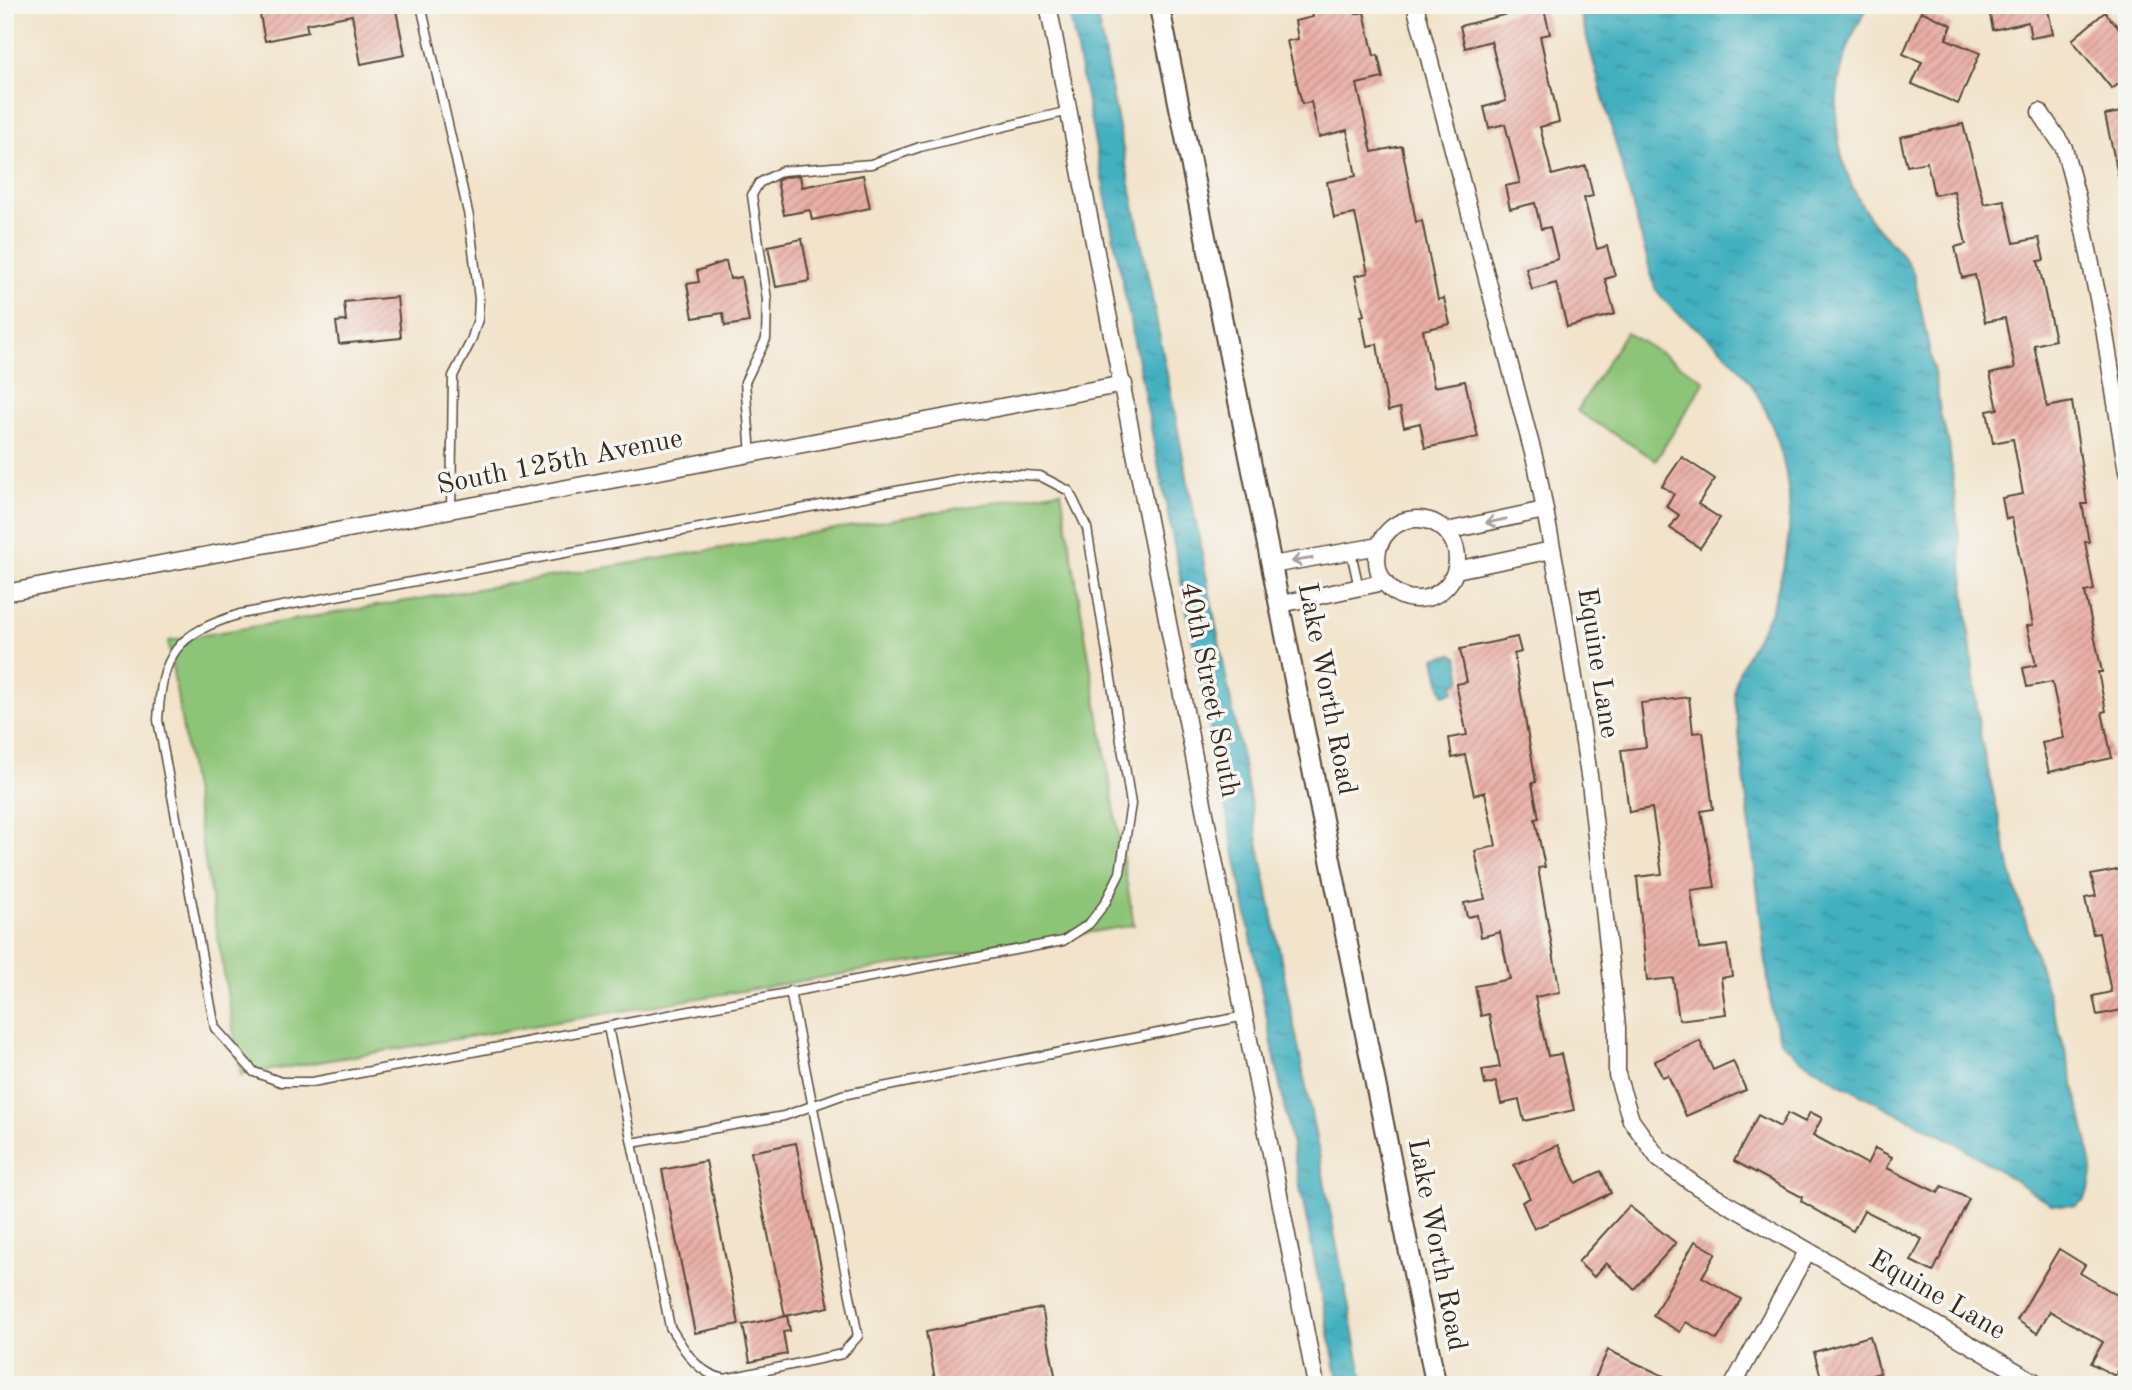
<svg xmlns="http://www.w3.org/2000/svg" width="2132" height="1390" viewBox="0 0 2132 1390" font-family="'Old Standard TT',serif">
<defs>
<pattern id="water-ripples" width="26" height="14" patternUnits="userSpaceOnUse" patternTransform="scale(1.75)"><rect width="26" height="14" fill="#42b0bf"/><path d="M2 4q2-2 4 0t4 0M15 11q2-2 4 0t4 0" fill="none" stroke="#388f9b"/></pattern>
<pattern id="building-hatch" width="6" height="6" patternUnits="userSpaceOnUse" patternTransform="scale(1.75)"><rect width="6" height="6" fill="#eaafa7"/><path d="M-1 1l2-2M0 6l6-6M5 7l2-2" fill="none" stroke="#bf8f87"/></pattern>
</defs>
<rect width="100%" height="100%" fill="#f6f6f2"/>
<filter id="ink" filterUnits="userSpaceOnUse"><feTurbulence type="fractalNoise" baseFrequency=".0143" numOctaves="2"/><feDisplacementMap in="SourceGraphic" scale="14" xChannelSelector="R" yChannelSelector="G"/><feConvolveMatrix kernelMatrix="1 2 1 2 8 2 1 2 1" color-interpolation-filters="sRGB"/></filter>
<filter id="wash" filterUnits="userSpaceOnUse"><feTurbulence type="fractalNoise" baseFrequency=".00686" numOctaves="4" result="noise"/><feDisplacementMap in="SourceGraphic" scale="28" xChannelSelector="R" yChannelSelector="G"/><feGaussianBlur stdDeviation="1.57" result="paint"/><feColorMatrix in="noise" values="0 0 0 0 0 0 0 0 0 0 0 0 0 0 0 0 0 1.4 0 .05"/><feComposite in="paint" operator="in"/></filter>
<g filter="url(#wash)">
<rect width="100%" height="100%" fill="#f2e3ca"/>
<g fill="#8dc578" stroke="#64784b" stroke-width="2">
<path d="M1626 332 1705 381 1656 460 1577 411Z"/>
<path d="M1061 491 1134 925 241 1075 168 641Z"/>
</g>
<g fill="url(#water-ripples)" stroke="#3e6d6e" stroke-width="2">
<path d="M1068 5H1095L1364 1385H1339Z"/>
<path d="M1578 5H1869C1827 72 1824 149 1869 217 1883 238 1905 251 1914 275L1937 387 1940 414 1949 443 1980 735 2013 880 2066 1053 2088 1144 2092 1173 2090 1186 2085 1199 2075 1206 2051 1204 1953 1141 1846 1087 1799 1058 1781 1041 1772 1014 1734 691C1740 653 1768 630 1776 595 1780 579 1785 564 1787 548 1798 477 1772 393 1717 345 1695 325 1672 313 1655 288Z"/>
<path d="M1452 654 1458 657 1462 680 1453 684 1454 692 1443 695 1435 658Z"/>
</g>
<g id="blocks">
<g fill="url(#building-hatch)">
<path d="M258 5H395L405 55 361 64 352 15 306 24 308 32 265 41Z"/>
<path d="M1311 5H1354L1356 14 1364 12 1374 56 1378 55 1383 78 1357 84 1372 152 1402 146 1416 222 1422 221 1438 300 1444 298 1450 324 1423 330 1434 387 1465 381 1478 437 1425 448 1420 423 1404 427 1400 408 1388 411 1377 344 1367 346 1361 316 1364 315 1355 276 1368 273 1355 214 1334 218 1327 182 1356 176 1347 130 1319 137 1311 102 1302 104 1287 41 1298 39 1295 21 1313 17Z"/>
<path d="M1543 5 1550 34 1540 36 1559 122 1540 127 1552 175 1586 166 1593 196 1584 198 1597 249 1607 246 1615 276 1605 279 1615 314 1567 327 1556 283 1532 290 1526 268 1558 259 1550 227 1541 229 1535 203 1510 209 1505 186 1520 183 1505 124 1489 128 1484 107 1506 101 1491 41 1465 48 1460 26Z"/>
<path d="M1988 5H2047L2053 34 2031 38 2028 22 1993 30Z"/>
<path d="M1921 11 1952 25 1946 39 1980 53 1958 104 1912 84 1922 62 1903 54Z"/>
<path d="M2105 12 2127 38V77L2112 89 2072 40Z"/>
<path d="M2127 111V183L2120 184 2105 115Z"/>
<path d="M1963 124 1984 204 2004 200 2014 243 2039 238 2044 260 2038 261 2055 340 2034 345 2047 407 2072 402 2087 504H2082L2089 542H2085L2094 590 2085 592 2102 672H2098L2106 711 2102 712 2112 758 2049 772 2042 743 2064 738 2052 682 2027 687 2023 668 2036 665 2027 626 2033 625 2012 518 2006 519 2002 498 2023 494 2013 439 1993 443 1987 411 1998 409 1990 374 2015 368 2005 318 1985 322 1975 275 1962 278 1955 247 1966 244 1954 191 1934 195 1927 162 1907 166 1900 137Z"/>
<path d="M863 175 870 208 812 220 810 210 784 215 777 181 784 177 800 176 802 187Z"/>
<path d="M802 239 810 281 776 287 768 246Z"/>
<path d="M726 261 730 279 741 277 749 322 725 326 723 313 693 318 687 284 699 282 697 271Z"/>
<path d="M397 297 401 338 339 344 336 322 346 321 344 302Z"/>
<path d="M1682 457 1715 479 1698 504 1720 518 1700 548 1670 528 1679 515 1666 506 1674 494 1662 486Z"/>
<path d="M1517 637 1521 652 1514 654 1536 782 1532 783 1539 818 1535 819 1545 867 1538 868 1560 992 1535 997 1548 1056 1561 1054 1574 1110 1524 1121 1519 1100 1501 1104 1496 1082 1485 1085 1482 1070 1500 1067 1489 1014 1481 1016 1475 986 1510 979 1500 932 1481 937 1477 915 1467 917 1464 903 1485 899 1475 851 1496 846 1485 792 1474 795 1465 755 1452 758 1449 738 1467 735 1456 684 1467 682 1460 649Z"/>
<path d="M1689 697 1693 733 1703 732 1713 809 1701 811 1715 887 1691 890 1699 949 1727 945 1732 976 1721 978 1726 1014 1679 1020 1673 978 1647 981 1637 877 1662 874 1652 808 1629 812 1621 750 1646 747 1641 703Z"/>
<path d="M2127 868V1009L2097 1015 2093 996 2111 992 2099 933 2093 934 2085 898 2096 896 2091 875Z"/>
<path d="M1700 1041 1713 1070 1733 1061 1746 1090 1686 1116 1668 1075 1662 1077 1655 1061Z"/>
<path d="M1810 1112 1822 1118 1813 1135 1867 1164 1875 1148 1892 1157 1887 1168 1938 1193 1942 1186 1969 1199 1933 1272 1911 1261 1922 1239 1864 1210 1853 1231 1801 1201 1802 1197 1734 1161 1758 1115 1780 1127 1788 1113 1805 1122Z"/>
<path d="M796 1143 829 1307 785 1316 751 1152Z"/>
<path d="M1558 1145 1576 1183 1601 1171 1611 1193 1534 1229 1522 1202 1530 1198 1514 1165Z"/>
<path d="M706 1161 739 1324 695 1333 662 1170Z"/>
<path d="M1629 1206 1676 1243 1634 1289 1606 1263 1594 1277 1578 1262Z"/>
<path d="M1695 1241 1716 1253 1702 1277 1741 1299 1717 1340 1686 1322 1680 1332 1653 1316Z"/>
<path d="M2059 1249 2085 1265 2080 1273 2127 1301V1372L2119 1368 2115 1376 2091 1363 2103 1342 2050 1311 2037 1333 2017 1320Z"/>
<path d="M1042 1308 1057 1385H936L926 1332Z"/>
<path d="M787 1316 790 1331 783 1332 787 1354 750 1362 743 1325Z"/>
<path d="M1870 1336 1880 1373 1857 1379 1859 1385H1823L1814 1352Z"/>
<path d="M1608 1350 1683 1385H1592Z"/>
</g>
</g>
</g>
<g filter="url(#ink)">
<use href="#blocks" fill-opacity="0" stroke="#564638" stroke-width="2"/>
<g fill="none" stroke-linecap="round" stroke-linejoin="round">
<defs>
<g id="service">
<path d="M421 5 469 217 479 299 478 319 471 341 453 376 451 510"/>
<path d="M751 454 745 382 766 339 767 300 752 195 759 183 782 171 871 164 920 147 1069 111"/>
<path d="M992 473 1040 476 1069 491 1087 528 1131 804 1120 873 1105 903 1089 924 1063 941 312 1082H281L254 1072 215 1028 158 720C162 653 176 634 240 614Z"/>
<path d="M1351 552 1359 588"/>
<path d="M608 1027 670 1327C685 1351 696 1373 725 1379L842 1354 858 1336 790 991"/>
<path d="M632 1143 784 1116 842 1095 1245 1016"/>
</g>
<g id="minor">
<path d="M1048 5 1316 1385"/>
<path d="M1415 5 1537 468 1563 606 1590 782 1617 1027V1075L1631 1120 1659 1159 1698 1187 2040 1385"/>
<path d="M2040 112 2064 148 2077 197 2103 322 2127 472"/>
<circle cx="1417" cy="559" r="40"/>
<path d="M1447 531 1544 510"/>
<path d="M1272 565 1379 546"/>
<path d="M1456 570 1552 550"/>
<path d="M5 593 1124 384"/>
<path d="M1281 604 1384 582"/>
<path d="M1733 1385 1807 1252"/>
</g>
<path id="tertiary" d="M1159 5 1436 1385"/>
</defs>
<use href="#service" stroke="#564638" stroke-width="11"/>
<use href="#minor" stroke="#564638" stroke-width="19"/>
<use href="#tertiary" stroke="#564638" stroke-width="23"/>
<use href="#service" stroke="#fff" stroke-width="8"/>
<use href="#minor" stroke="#fff" stroke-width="16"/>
<use href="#tertiary" stroke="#fff" stroke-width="19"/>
</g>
<defs><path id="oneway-shaft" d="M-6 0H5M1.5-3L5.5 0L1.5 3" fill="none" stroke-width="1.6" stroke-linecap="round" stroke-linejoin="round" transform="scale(1.75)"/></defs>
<g stroke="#a79f9a">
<use href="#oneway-shaft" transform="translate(1496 521) rotate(168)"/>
<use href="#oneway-shaft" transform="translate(1302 560) rotate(171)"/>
</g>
</g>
<g text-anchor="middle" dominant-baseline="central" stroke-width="7" stroke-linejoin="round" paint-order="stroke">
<g font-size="28" fill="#3b2a1e" stroke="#f6f6f2">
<text transform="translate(560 463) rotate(-11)">South 125th Avenue</text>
<text transform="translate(1597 663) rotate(81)">Equine Lane</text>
<text transform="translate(1326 689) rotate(79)">Lake Worth Road</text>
<text transform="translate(1209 690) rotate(79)">40th Street South</text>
<text transform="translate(1436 1245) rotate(79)">Lake Worth Road</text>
<text transform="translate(1937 1296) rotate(30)">Equine Lane</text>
</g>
</g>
<rect width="2132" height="1390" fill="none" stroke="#f6f6f2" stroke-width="28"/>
</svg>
